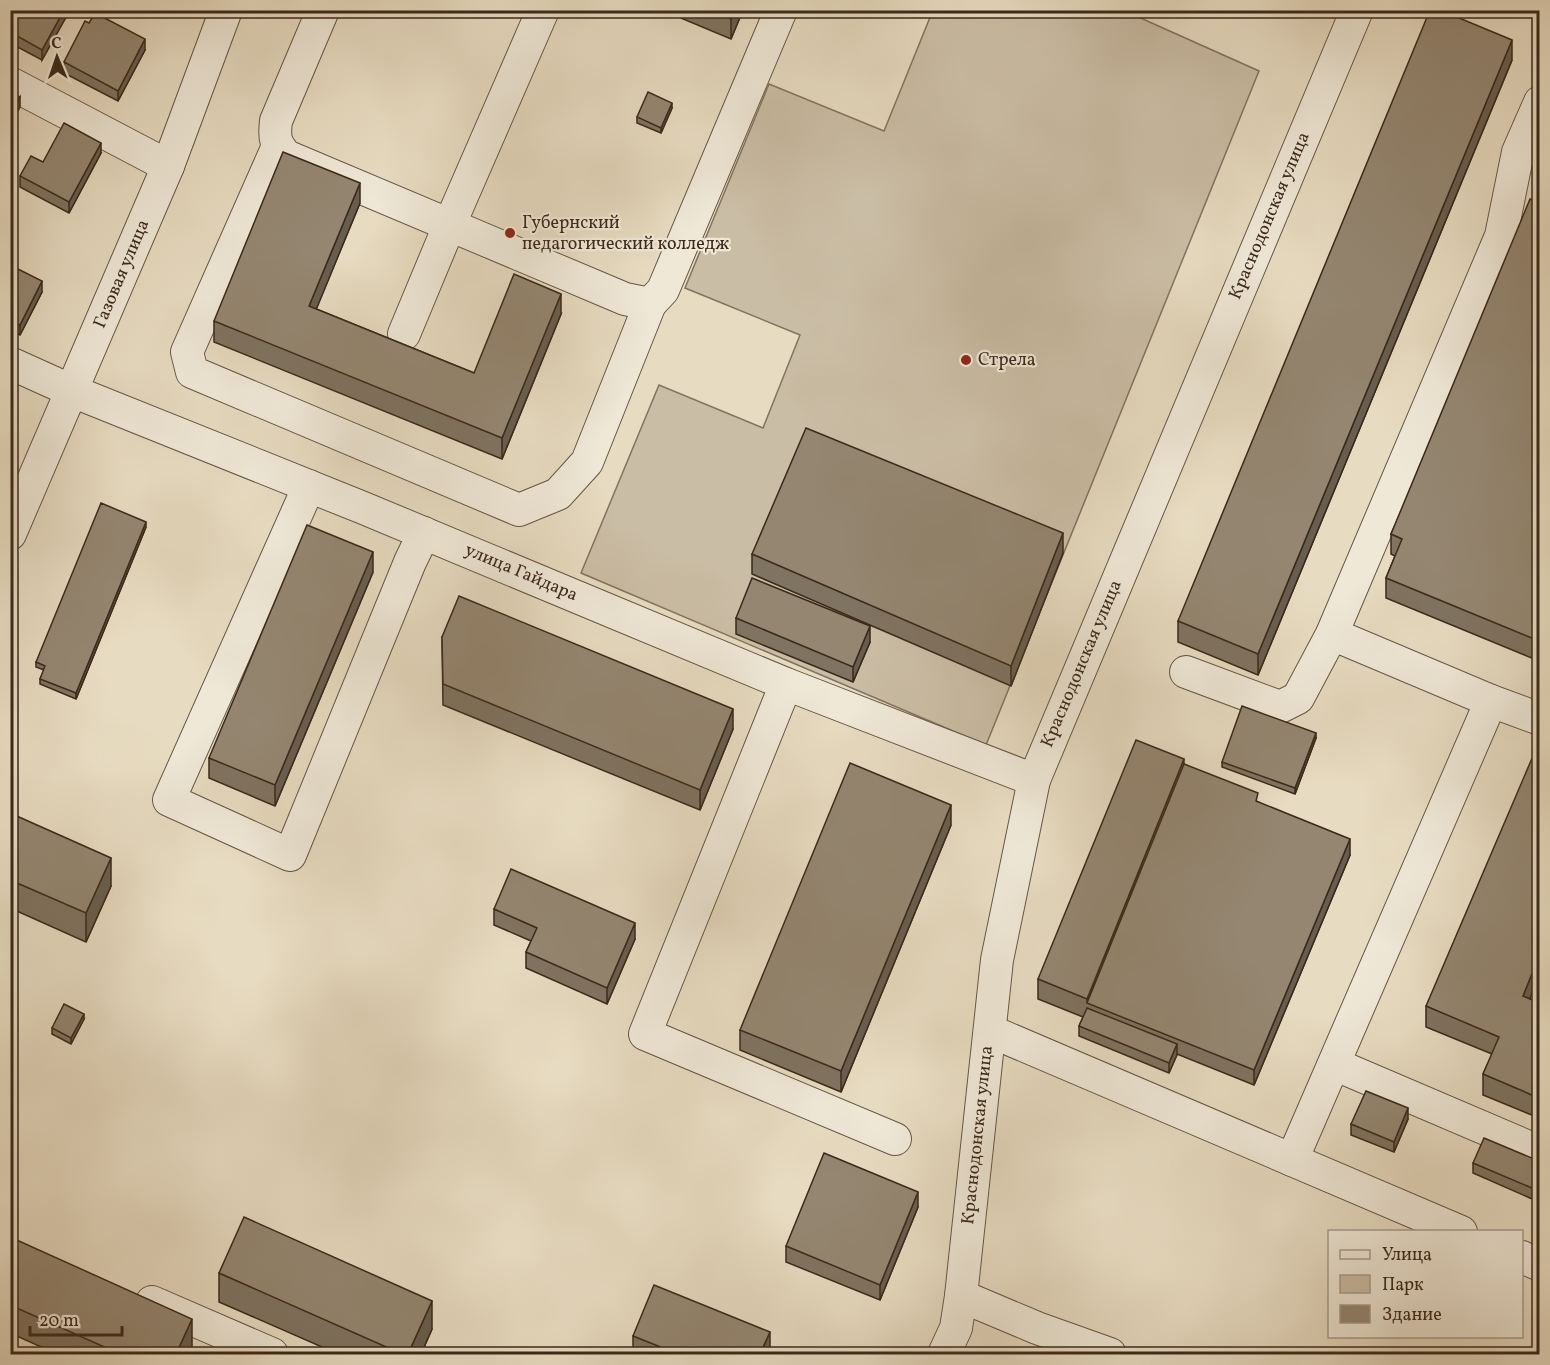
<svg xmlns="http://www.w3.org/2000/svg" width="1550" height="1365" viewBox="0 0 1550 1365" font-family="Vollkorn,serif">
<rect width="100%" height="100%" fill="#e7dbc1"/>
<filter id="stains"><feTurbulence type="fractalNoise" baseFrequency=".00333" numOctaves="4"/><feColorMatrix values="0 0 0 0 .2 0 0 0 0 .09 0 0 0 0 .02 0 0 0 .5 -.17"/></filter>
<radialGradient id="worn" r=".72"><stop offset=".6" stop-color="#630" stop-opacity="0"/><stop offset="1" stop-color="#630" stop-opacity=".3"/></radialGradient>
<path fill="#cabda5" stroke="#827360" stroke-width="1.5" d="M933 10 1125 11 1259 71 986 745 581 573 659 385 763 428 800 335 685 288 769 84 884 131Z"/>
<g fill="none" stroke-linecap="round" stroke-linejoin="round">
<defs>
<g id="minor">
<path d="M323 10 276 121C274 138 275 143 286 156L625 299 650 304 663 290 781 10"/>
<path d="M10 83 168 166"/>
<path d="M278 146 187 352 192 372 519 510 558 494 587 462 650 304"/>
<path d="M404 334 449 226 543 10"/>
<path d="M10 363 72 391 361 507 786 684 1034 780"/>
<path d="M309 486 169 800 290 855 410 562 424 533"/>
<path d="M10 534 168 166 226 10"/>
<path d="M1332 634 1491 701 1540 719"/>
<path d="M1186 672 1280 707 1298 698 1332 634 1501 236 1518 152 1540 102"/>
<path d="M786 684 645 1034 895 1139"/>
<path d="M990 1031 1461 1232"/>
<path d="M1334 1064 1540 1152"/>
<path d="M1292 1160 1491 701"/>
<path d="M1522 1257 1540 1265"/>
<path d="M961 1296 1037 1328 1110 1354"/>
<path d="M152 1302 272 1354"/>
<path d="M944 1354 956 1328 961 1296 997 960 1034 780 1357 10"/>
</g>
</defs>
<use href="#minor" stroke="#665644" stroke-width="34"/>
<use href="#minor" stroke="#efe8d7" stroke-width="32"/>
</g>
<g fill="#7f7361" stroke="#3b291b" stroke-width="1.5">
<path d="M10 10H70L42 60 10 43Z"/>
<path d="M676 10H743L731 39 676 16Z"/>
<path d="M145 50 118 101 64 73V62Z"/>
<path d="M1512 60 1258 675 1178 642V621Z"/>
<path d="M672 108 661 133 637 123V117Z"/>
<path d="M101 153 69 213 20 187V176L43 162Z"/>
<path d="M360 203 316 309 474 373 561 314 502 459 214 342V321Z"/>
<path d="M1539 203V661L1386 598V578L1395 556 1391 554V534Z"/>
<path d="M10 265 42 292 20 335 10 330Z"/>
<path d="M146 527 76 699 40 684V679L44 670 36 667V662Z"/>
<path d="M1063 553 1011 686 752 574V554Z"/>
<path d="M373 572 275 806 209 778V758Z"/>
<path d="M736 618 870 642 853 682 736 634Z"/>
<path d="M442 637 733 729 700 810 443 705Z"/>
<path d="M1316 738 1295 794 1222 767V762Z"/>
<path d="M1184 764 1258 802 1350 855 1254 1085 1177 1054 1169 1073 1079 1036V1026L1083 1017 1038 999V979Z"/>
<path d="M10 813 111 886 86 942 10 908Z"/>
<path d="M951 825 841 1092 740 1050V1030Z"/>
<path d="M494 909 635 939 607 1004 526 968V952L531 941 494 925Z"/>
<path d="M1530 999 1539 1003V1118L1483 1095V1074L1492 1054 1426 1027V1006Z"/>
<path d="M84 1019 71 1044 52 1034V1028Z"/>
<path d="M1408 1119 1394 1152 1351 1135V1124Z"/>
<path d="M1539 1161V1202L1473 1173V1163Z"/>
<path d="M918 1207 880 1300 786 1262V1246Z"/>
<path d="M10 1237 192 1348 189 1354H57L10 1333Z"/>
<path d="M219 1273 432 1329 421 1354H338L219 1302Z"/>
<path d="M633 1336 770 1354H633Z"/>
</g>
<g fill="#685e4f" stroke="#3b291b" stroke-width="1.5">
<path d="M64 10H70L42 60V50Z"/>
<path d="M735 10H743L731 39V19Z"/>
<path d="M145 39V50L118 101V91Z"/>
<path d="M1512 40V60L1258 675V654Z"/>
<path d="M20 97V107L10 126V115Z"/>
<path d="M672 103V108L661 133V128Z"/>
<path d="M101 143V153L69 213V202Z"/>
<path d="M360 183V203L309 327V306Z"/>
<path d="M42 281V292L20 335V325Z"/>
<path d="M561 294V314L502 459V438Z"/>
<path d="M146 522V527L76 699V693Z"/>
<path d="M1063 533V553L1011 686V666Z"/>
<path d="M373 552V572L275 806V785Z"/>
<path d="M870 626V642L853 682V667Z"/>
<path d="M733 709V729L700 810V790Z"/>
<path d="M1316 733V738L1295 794V788Z"/>
<path d="M1184 759V779L1087 1003V999Z"/>
<path d="M951 805V825L841 1092V1071Z"/>
<path d="M1350 839V855L1254 1085V1070Z"/>
<path d="M111 858V886L86 942V913Z"/>
<path d="M635 923V939L607 1004V988Z"/>
<path d="M1539 956V976L1523 1016V996Z"/>
<path d="M84 1014V1019L71 1044V1038Z"/>
<path d="M1177 1044V1055L1169 1073V1063Z"/>
<path d="M1408 1108V1119L1394 1152V1142Z"/>
<path d="M918 1192V1207L880 1300V1285Z"/>
<path d="M432 1301V1329L421 1354H408Z"/>
<path d="M192 1319V1348L189 1354H176Z"/>
<path d="M770 1332V1354H760Z"/>
</g>
<g fill="#948671" stroke="#3b291b" stroke-width="1.5">
<path d="M10 10H64L42 50 10 32Z"/>
<path d="M711 10H735L731 19Z"/>
<path d="M1430 10H1440L1512 40 1258 654 1178 621Z"/>
<path d="M95 13 145 39 118 91 64 62 85 21 89 23Z"/>
<path d="M10 92 20 97 10 115Z"/>
<path d="M648 92 672 103 661 128 637 117Z"/>
<path d="M64 123 101 143 69 202 20 176 31 156 43 162Z"/>
<path d="M283 152 360 183 309 306 474 373 514 274 561 294 502 438 214 321Z"/>
<path d="M1530 199 1539 203V641L1386 578 1402 539 1391 534Z"/>
<path d="M10 265 42 281 20 325 10 320Z"/>
<path d="M806 428 1063 533 1011 666 752 554Z"/>
<path d="M101 503 146 522 76 693 40 679 45 666 36 662Z"/>
<path d="M307 525 373 552 275 785 209 758Z"/>
<path d="M752 578 870 626 853 667 736 618Z"/>
<path d="M459 596 733 709 700 790 443 684 442 637Z"/>
<path d="M1242 706 1316 733 1295 788 1222 762Z"/>
<path d="M1136 740 1184 759 1087 999 1038 979Z"/>
<path d="M1533 756 1539 759V956L1523 996 1539 1003V1098L1483 1074 1499 1037 1426 1006Z"/>
<path d="M850 763 951 805 841 1071 740 1030Z"/>
<path d="M1184 764 1258 793 1256 801 1350 839 1254 1070 1087 1003Z"/>
<path d="M10 813 111 858 86 913 10 880Z"/>
<path d="M511 869 635 923 607 988 526 952 537 928 494 909Z"/>
<path d="M64 1004 84 1014 71 1038 52 1028Z"/>
<path d="M1087 1008 1177 1044 1169 1063 1079 1026Z"/>
<path d="M1366 1091 1408 1108 1394 1142 1351 1124Z"/>
<path d="M1484 1138 1539 1161V1191L1473 1163Z"/>
<path d="M824 1153 918 1192 880 1285 786 1246Z"/>
<path d="M244 1217 432 1301 408 1354H402L219 1273Z"/>
<path d="M10 1237 192 1319 176 1354H120L10 1305Z"/>
<path d="M654 1285 770 1332 760 1354H678L633 1336Z"/>
</g>
<g fill="#8f2418" stroke="#efe8d7" stroke-width="2">
<circle cx="510" cy="233" r="6"/>
<circle cx="966" cy="360" r="6"/>
</g>
<g text-anchor="middle" dominant-baseline="central" stroke-width="4.5" stroke-linejoin="round" paint-order="stroke">
<g font-size="18" fill="#3b291b" stroke="#efe8d7">
<text transform="translate(1270 216) rotate(-67)">Краснодонская улица</text>
<text transform="translate(122 274) rotate(-67)">Газовая улица</text>
<text transform="translate(521 573) rotate(23)">улица Гайдара</text>
<text transform="translate(1082 664) rotate(-67)">Краснодонская улица</text>
<text transform="translate(978 1135) rotate(-84)">Краснодонская улица</text>
</g>
<g font-size="18" fill="#3b291b" stroke="#efe8d7" text-anchor="start">
<text x="522" y="223">Губернский<tspan x="522" dy="21">педагогический колледж</tspan></text>
<text x="978" y="360">Стрела</text>
</g>
</g>
<rect width="1550" height="1365" fill="none" stroke="#e7dbc1" stroke-width="36"/>
<rect x="12" y="12" width="1526" height="1341" fill="none" stroke="#3b291b" stroke-width="3"/>
<rect x="18" y="18" width="1514" height="1329" fill="none" stroke="#3b291b" stroke-width="1.5"/>
<rect x="1328" y="1230" width="195" height="108" fill="#efe8d7" stroke="#a79c8c" stroke-width="1.5"/>
<rect x="1340" y="1250" width="30" height="9" fill="#efe8d7" stroke="#a79c8c" stroke-width="1.5"/>
<text x="1382" y="1260" font-size="18" fill="#3b291b">Улица</text>
<rect x="1340" y="1275" width="30" height="18" fill="#cabda5" stroke="#a79c8c" stroke-width="1.5"/>
<text x="1382" y="1290" font-size="18" fill="#3b291b">Парк</text>
<rect x="1340" y="1305" width="30" height="18" fill="#948671" stroke="#a79c8c" stroke-width="1.5"/>
<text x="1382" y="1320" font-size="18" fill="#3b291b">Здание</text>
<g transform="translate(57 57) rotate(358)" stroke="#efe8d7" stroke-width="4.5" paint-order="stroke">
<path d="M0-4.5L10 22L0 15L-10 22Z" fill="#3b291b"/>
<text y="-9" font-size="16" font-weight="bold" text-anchor="middle" fill="#3b291b">С</text>
</g>
<path d="M30 1326v9h92v-9" fill="none" stroke="#3b291b" stroke-width="3"/>
<text x="39" y="1326" font-size="18" fill="#3b291b" stroke="#efe8d7" stroke-width="4.5" paint-order="stroke">20 m</text>
<rect width="100%" height="100%" filter="url(#stains)"/>
<rect width="100%" height="100%" fill="url(#worn)"/>
</svg>
